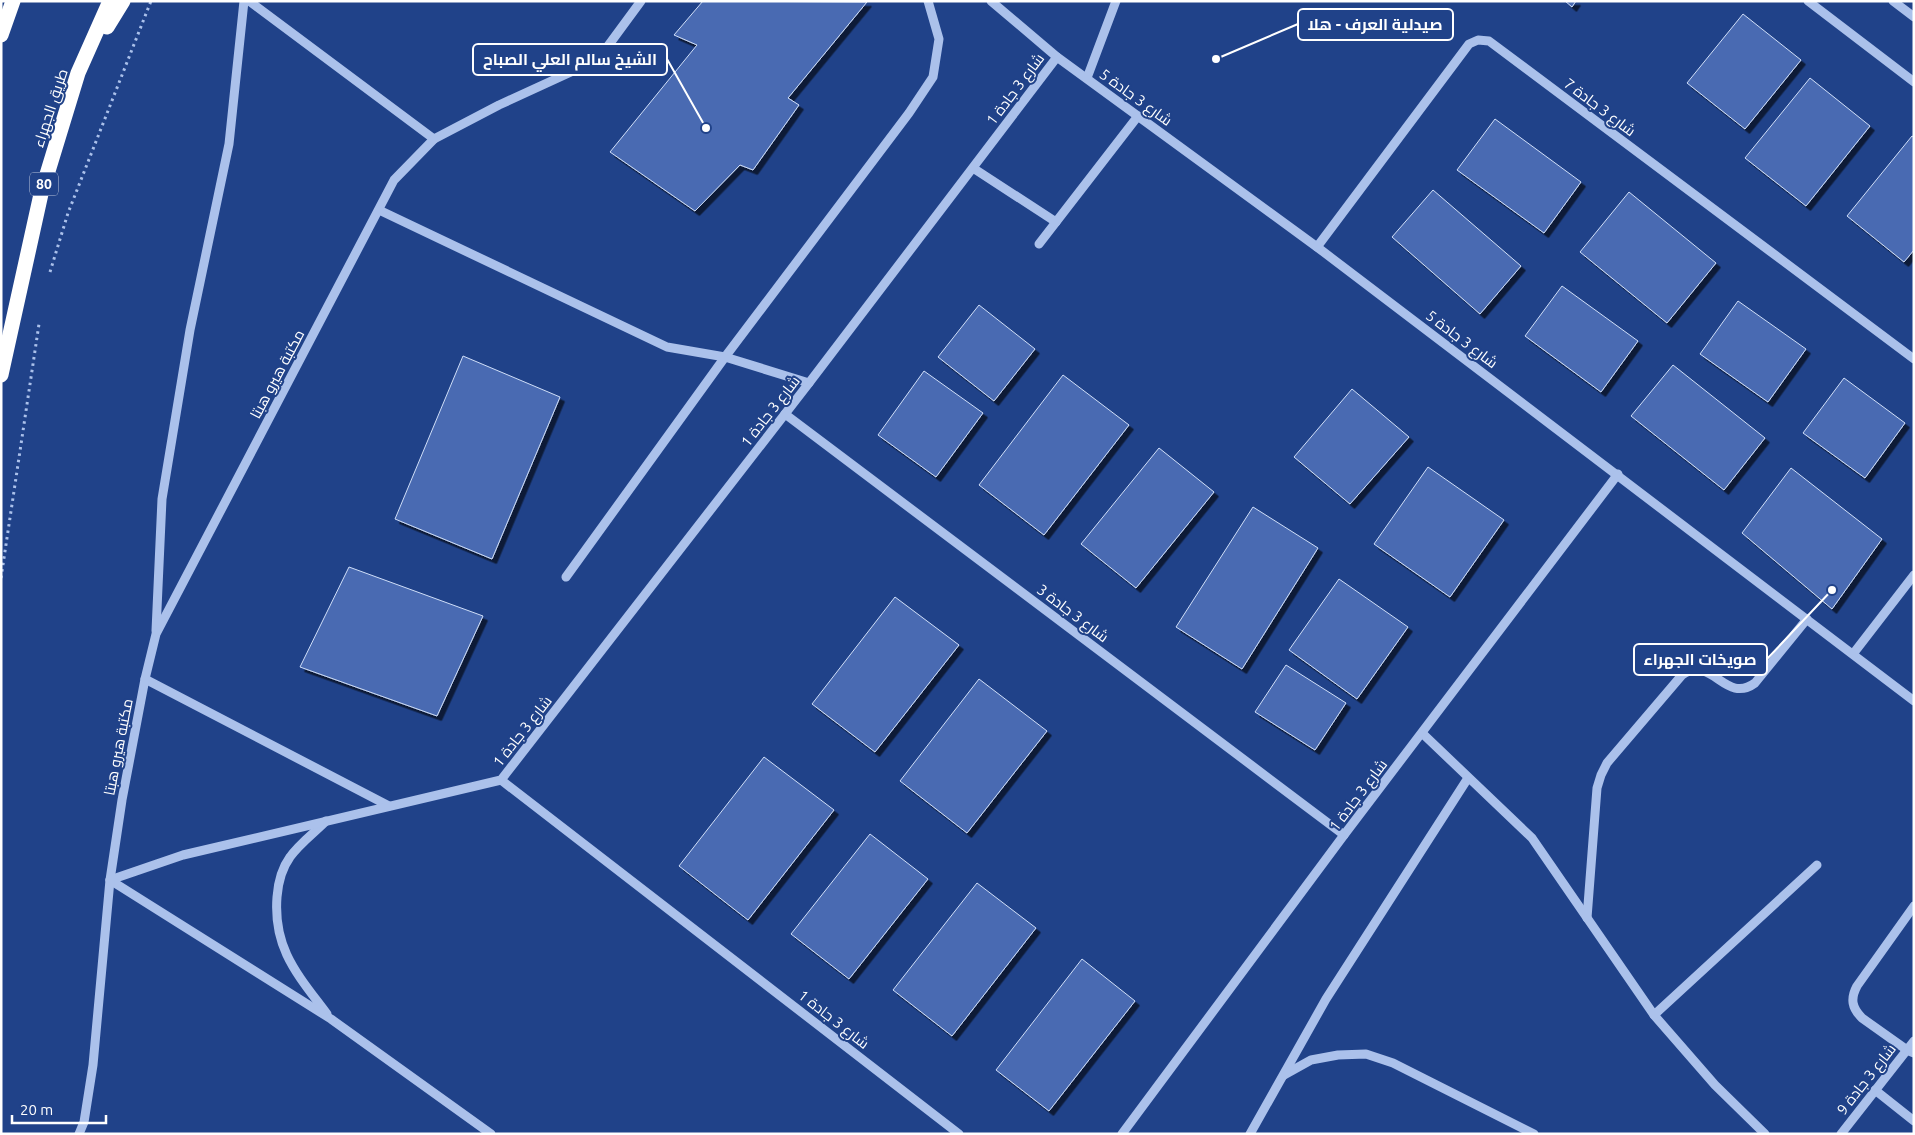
<svg xmlns="http://www.w3.org/2000/svg" width="1915" height="1135" viewBox="0 0 1915 1135" font-family="Ubuntu,Cairo,sans-serif">
<defs>
<filter id="shadow"><feDropShadow dx="4.5" dy="4.5" stdDeviation="0" flood-color="#0009"/></filter>
</defs>
<rect width="100%" height="100%" fill="#204289"/>
<g fill="#486bb2" stroke="#d0def8" filter="url(#shadow)">
<path d="M703 1 867 2 788 98 799 105 753 170 740 165 695 211 610 152 697 45 674 35Z"/>
<path d="M1565 1H1576L1572 7Z"/>
<path d="M1743 14 1801 60 1745 129 1687 83Z"/>
<path d="M1810 78 1870 126 1806 206 1745 158Z"/>
<path d="M1495 119 1581 182 1544 233 1457 170Z"/>
<path d="M1912 136 1914 137V250L1904 262 1847 216Z"/>
<path d="M1433 190 1521 266 1480 314 1392 237Z"/>
<path d="M1629 192 1716 263 1667 323 1580 252Z"/>
<path d="M1562 286 1638 341 1601 392 1525 336Z"/>
<path d="M1738 301 1806 349 1768 402 1700 354Z"/>
<path d="M979 305 1035 349 994 401 938 357Z"/>
<path d="M463 356 560 397 492 559 395 519Z"/>
<path d="M1673 365 1765 438 1724 490 1631 416Z"/>
<path d="M924 371 983 413 936 477 878 435Z"/>
<path d="M1063 375 1129 425 1044 535 979 485Z"/>
<path d="M1844 378 1905 423 1865 478 1803 433Z"/>
<path d="M1352 389 1409 437 1350 504 1294 457Z"/>
<path d="M1159 448 1214 492 1136 588 1081 544Z"/>
<path d="M1428 467 1504 520 1450 597 1374 544Z"/>
<path d="M1791 468 1882 539 1832 609 1742 533Z"/>
<path d="M1253 507 1318 548 1242 669 1176 627Z"/>
<path d="M349 567 483 616 437 716 300 667Z"/>
<path d="M1339 579 1408 627 1357 699 1289 650Z"/>
<path d="M895 597 959 645 875 752 812 704Z"/>
<path d="M1286 665 1346 703 1315 750 1255 712Z"/>
<path d="M979 679 1047 731 967 833 900 781Z"/>
<path d="M764 757 834 810 748 920 679 866Z"/>
<path d="M870 834 928 879 849 979 791 934Z"/>
<path d="M977 883 1036 928 952 1036 893 990Z"/>
<path d="M1082 959 1135 1001 1049 1111 996 1070Z"/>
</g>
<g fill="none" stroke-linecap="round" stroke-linejoin="round">
<g stroke="#abc1eb" stroke-width="3" stroke-dasharray="2.5 4" stroke-linecap="butt">
<path d="M50 272 68 213 151 1"/>
<path d="M1 578 39 324"/>
</g>
<g stroke="#abc1eb" stroke-width="9">
<path d="M249 1 434 139"/>
<path d="M991 1 1057 57 1317 247 1914 701"/>
<path d="M1808 1 1914 82"/>
<path d="M1893 1 1914 17"/>
<path d="M1087 78 1116 1"/>
<path d="M973 168 1056 222"/>
<path d="M379 210 667 347 725 357 809 383"/>
<path d="M1039 244 1138 116"/>
<path d="M1317 247 1469 44 1478 40 1489 41 1914 359"/>
<path d="M785 414 1344 835"/>
<path d="M566 577 725 357 909 113 933 77 939 39 928 1"/>
<path d="M156 631 162 499 190 330 229 144 244 1"/>
<path d="M1853 654 1914 575"/>
<path d="M145 679 389 806"/>
<path d="M1422 733 1532 838 1654 1015 1715 1085 1765 1134"/>
<path d="M501 780 959 1134"/>
<path d="M326 821C314 833 299 844 290 857 282 868 278 884 277 897 273 949 298 975 327 1014"/>
<path d="M110 880 183 855 501 780 809 383 1057 57"/>
<path d="M110 880 331 1019 491 1134"/>
<path d="M1914 906 1857 986C1850 999 1852 1008 1862 1018L1907 1050 1914 1053"/>
<path d="M1587 918 1597 788 1601 775 1607 763 1682 675C1712 654 1725 705 1755 683L1807 619"/>
<path d="M1654 1015 1817 865"/>
<path d="M1284 1075 1311 1060 1338 1055 1366 1054 1393 1063 1534 1134"/>
<path d="M1875 1090 1914 1121"/>
<path d="M79 1134 84 1122 93 1065 110 880 122 800 145 679 156 634 394 180 434 139 499 105 584 66 605 50 641 1"/>
<path d="M1122 1134 1344 835 1618 474"/>
<path d="M1250 1134 1326 999 1468 778"/>
<path d="M1841 1134 1914 1041"/>
</g>
<g stroke="#fff" stroke-width="15">
<path d="M107 27 123 1"/>
<path d="M1 35 13 1"/>
<path d="M1 375 41 194 78 73 110 1"/>
</g>
</g>
<g text-anchor="middle" dominant-baseline="central" stroke-width="4" stroke-linejoin="round" paint-order="stroke">
<rect fill="#204289" stroke="#bcc6dc" stroke-width="1" x="30" y="172.5" width="28" height="23" rx="4"/>
<g font-size="14" font-weight="bold" fill="#fff">
<text x="44" y="184">80</text>
</g>
<g font-size="15" fill="#fff" stroke="#204289">
<text transform="translate(1015 89) rotate(-53)">شارع 3 جادة 1</text>
<text transform="translate(1136 97) rotate(36)">شارع 3 جادة 5</text>
<text transform="translate(1600 107) rotate(37)">شارع 3 جادة 7</text>
<text transform="translate(50 108) rotate(-72)">طريق الجهراء</text>
<text transform="translate(1462 339) rotate(37)">شارع 3 جادة 5</text>
<text transform="translate(277 374) rotate(-62)">مكتبة هيرو هبتا</text>
<text transform="translate(770 411) rotate(-52)">شارع 3 جادة 1</text>
<text transform="translate(1073 613) rotate(37)">شارع 3 جادة 3</text>
<text transform="translate(522 731) rotate(-52)">شارع 3 جادة 1</text>
<text transform="translate(118 747) rotate(-79)">مكتبة هيرو هبتا</text>
<text transform="translate(1358 795) rotate(-53)">شارع 3 جادة 1</text>
<text transform="translate(834 1019) rotate(38)">شارع 3 جادة 1</text>
<text transform="translate(1866 1079) rotate(-52)">شارع 3 جادة 9</text>
</g>
</g>
<path fill="none" stroke="#fff" stroke-width="2" d="M1216 59L1298 24M706 128L667 59M1832 590L1767 659"/>
<g fill="#fff" stroke="#204289" stroke-width="2">
<circle cx="1216" cy="59" r="5"/>
<circle cx="706" cy="128" r="5"/>
<circle cx="1832" cy="590" r="5"/>
</g>
<g fill="#204289" stroke="#fff" stroke-width="2">
<rect x="1298" y="9" width="155" height="31" rx="5"/>
<rect x="473" y="44" width="194" height="31" rx="5"/>
<rect x="1634" y="644" width="133" height="31" rx="5"/>
</g>
<g font-size="16" text-anchor="middle" font-weight="bold" fill="#fff">
<text x="1375" y="30">صيدلية العرف - هلا</text>
<text x="570" y="65">الشيخ سالم العلي الصباح</text>
<text x="1700" y="665">صويخات الجهراء</text>
</g>
<rect width="1915" height="1135" fill="none" stroke="#ffffff" stroke-width="5"/>
<path d="M12 1115v8h94v-8" fill="none" stroke="#ffffff" stroke-width="2.5"/>
<text x="20" y="1115" font-size="15" fill="#ffffff" stroke="#204289" stroke-width="4" paint-order="stroke">20 m</text>
</svg>
